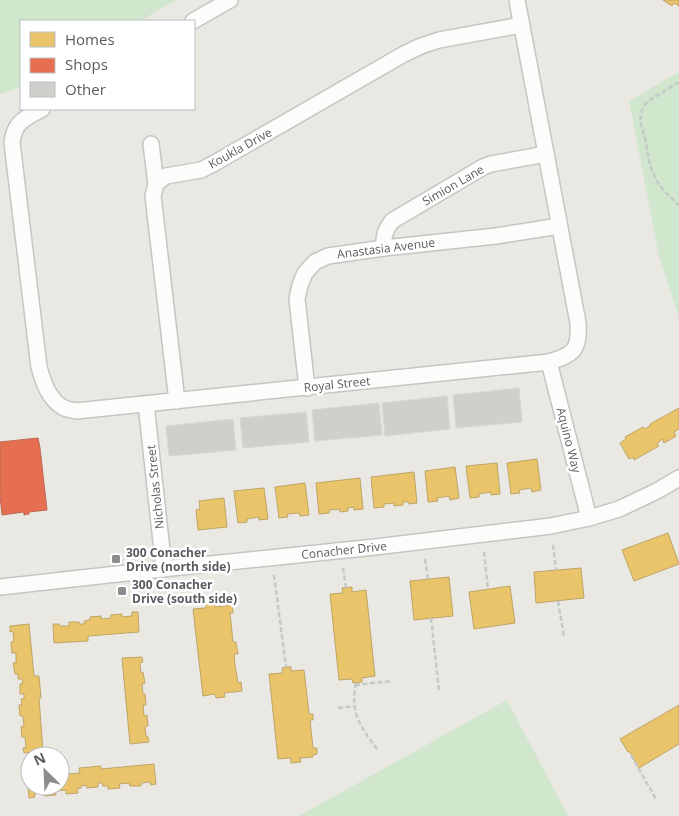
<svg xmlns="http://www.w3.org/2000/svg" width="679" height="816" viewBox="0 0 679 816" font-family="'Open Sans',sans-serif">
<rect width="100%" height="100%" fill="#e9e8e2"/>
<g fill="#d0e6cd">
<path d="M0 0H176L140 21H21V87L0 94Z"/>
<path d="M679 72V317L659 256 629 101Z"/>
<path d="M507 700 568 816H299Z"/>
</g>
<g fill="#e9c46a" stroke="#bea567">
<path d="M663 0H679V6L674 3 672 6Z"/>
<path d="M679 408V429L674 432 676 436 664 443 662 439 657 444 659 446 634 460 633 457 629 459 620 443 626 439 625 437 643 427 644 429 650 426V424Z"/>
<path d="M537 459 541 490 532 492 531 488 519 490 520 493 511 494 507 463Z"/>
<path d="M497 463 500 494 491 495V492L479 494V497L470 498 466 466Z"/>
<path d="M455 467 459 498 450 500 449 496 437 498 438 501 428 502 425 471Z"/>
<path d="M414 472 417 503 409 504V502H403V505L394 506V503L384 504V507L374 508 371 477Z"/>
<path d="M360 478 363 509 354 510V507L348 508V511L340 512V509L329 510V513L319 514 316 483Z"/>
<path d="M305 483 309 515 300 516 299 513 287 514 288 517 279 518 275 487Z"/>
<path d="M264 488 268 519 259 520V517L247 519V522L238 523 234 491Z"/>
<path d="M224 498 227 527 198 530 196 510 200 509 199 501Z"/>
<path d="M668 533 679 564 634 581 622 550Z"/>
<path d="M581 568 584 598 536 603 534 572Z"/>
<path d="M449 577 453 616 414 620 410 581Z"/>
<path d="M510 586 515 623 474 629 469 592Z"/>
<path d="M352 587V592L366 590 375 676 362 678V682L353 683 352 679 339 680 330 594 343 593 342 588Z"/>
<path d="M206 603H215V607L232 605 233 613H230L233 642H236L238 654H234L235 665 238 683 241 682 242 691 224 693 225 697 216 698 215 694 203 696 193 609 206 608Z"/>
<path d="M132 612H138L139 632 88 636V641L54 643 53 624H59L60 626H69V622H79V624H85L84 621 90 620V617L101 616V619L111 618V615L122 614V617L132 616Z"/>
<path d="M29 624 34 676H39L41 698H39L43 751 24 753 23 748H26L25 737H22L21 727 24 726 23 716H20L19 705H22L21 699H24V694H20V684L23 683 22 679H18V674H15L13 663H16V653H12L11 642 14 641 13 631 10 632V626Z"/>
<path d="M142 657 143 662 140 663 141 673 143 672 145 683 142 684 143 694H145L146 705H143L144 716 147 715 148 726 145 727 146 736 148 737 149 742 130 744 122 658Z"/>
<path d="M286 667H291V671L304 670 309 714H313V720H310L313 748H317V754L313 755V757L300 758 301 762 291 763V758L278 759 269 674 283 673 282 668Z"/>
<path d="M679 705V744L639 768 630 752H628L620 739Z"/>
<path d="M154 764 156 784 151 785 150 782H149L141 783V786H130L129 783 119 784 120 788 108 789V786H103L102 783H98V787L87 788 86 785 81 786V788L77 789 78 793 66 794V790L56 791V795L44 796V793L34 794 35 797 29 798 27 778 30 777V786H60V775L80 773 79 768 101 766V769Z"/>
</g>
<path fill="#e76f51" stroke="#bc6956" d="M38 438 40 448 47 510 29 512V514H28L24 515V512L2 515 0 495V442Z"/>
<g fill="#d1cfcc" stroke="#d8d6d2">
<path d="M519 388 522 422 456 428 453 395Z"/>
<path d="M447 396 450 429 385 436 382 403Z"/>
<path d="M379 403 382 435 315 441 312 410Z"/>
<path d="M306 412 309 442 243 448 240 418Z"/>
<path d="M233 419 236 450 169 456 166 426Z"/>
</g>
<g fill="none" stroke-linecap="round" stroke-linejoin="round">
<defs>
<g id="minor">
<path d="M193 21 230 0"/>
<path d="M42 109C25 118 14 122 12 143L39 367C43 382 49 400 64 408 68 410 73 410 76 411L549 362C574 355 580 349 578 323L517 0"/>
<path d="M151 144 156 184"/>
<path d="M384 248C383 237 385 230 392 221L483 167 491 164 546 154"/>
<path d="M549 362 589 518"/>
<path d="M307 388 297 299 300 285 305 273 315 262 328 256 384 248 496 236 559 226"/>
<path d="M177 401 153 196 156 184 166 176 201 170 213 164 404 54 421 46 439 40 521 25"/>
<path d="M146 404 164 569"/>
<path d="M0 587 171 568 375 547 551 526 589 518 619 509 657 491 679 478"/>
</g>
</defs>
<use href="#minor" stroke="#c5c5c3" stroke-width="18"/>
<g stroke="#c4cac7" stroke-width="2.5" stroke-dasharray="5 2.5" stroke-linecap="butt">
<path d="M679 82 653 98 646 103 642 110 640 121 645 138 650 165 656 180 663 190 679 205"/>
<path d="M553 545 556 570"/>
<path d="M484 552 488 589"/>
<path d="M425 559 428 579"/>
<path d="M343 568 346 588"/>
<path d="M274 575 286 667"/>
<path d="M558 601 564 636"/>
<path d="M431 618 439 690"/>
<path d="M356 683C350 713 360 727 378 750"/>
<path d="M355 685 391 681"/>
<path d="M338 708 355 706"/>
<path d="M631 755 656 799"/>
</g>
<use href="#minor" stroke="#fcfcfb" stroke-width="15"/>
</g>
<g fill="#8b8d8e" stroke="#fff" stroke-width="2">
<rect x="111" y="554" width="10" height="10" rx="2.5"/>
<rect x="117" y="586" width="10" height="10" rx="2.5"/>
</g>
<g text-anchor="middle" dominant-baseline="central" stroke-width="5" stroke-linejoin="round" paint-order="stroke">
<g font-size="12" fill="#585c61" stroke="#fff">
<text transform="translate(240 148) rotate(-29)">Koukla Drive</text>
<text transform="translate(453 185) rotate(-30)">Simion Lane</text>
<text transform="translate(386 248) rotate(-7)">Anastasia Avenue</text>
<text transform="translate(337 384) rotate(-6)">Royal Street</text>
<text transform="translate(569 440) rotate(76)">Aquino Way</text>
<text transform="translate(155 487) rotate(-96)">Nicholas Street</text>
<text transform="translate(344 550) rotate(-6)">Conacher Drive</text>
</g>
<g font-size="12" font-weight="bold" fill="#585c61" stroke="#fff" text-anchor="start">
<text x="126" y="552">300 Conacher<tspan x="126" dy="14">Drive (north side)</tspan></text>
<text x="132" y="584">300 Conacher<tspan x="132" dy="14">Drive (south side)</tspan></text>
</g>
</g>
<rect x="20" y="20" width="175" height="90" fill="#ffffff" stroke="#bcbec0"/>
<rect x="30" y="32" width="25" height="15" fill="#e9c46a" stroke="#bcbec0"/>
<text x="65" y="45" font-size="15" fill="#585c61">Homes</text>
<rect x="30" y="58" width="25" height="15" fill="#e76f51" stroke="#bcbec0"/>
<text x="65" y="70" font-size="15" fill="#585c61">Shops</text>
<rect x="30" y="82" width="25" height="15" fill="#d1cfcc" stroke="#bcbec0"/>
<text x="65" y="95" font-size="15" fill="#585c61">Other</text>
<g transform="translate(45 771) rotate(336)"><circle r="24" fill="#ffffff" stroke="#bcbec0"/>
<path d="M0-4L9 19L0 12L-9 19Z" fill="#8b8d8e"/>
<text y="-8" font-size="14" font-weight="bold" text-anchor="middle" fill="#585c61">N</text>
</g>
</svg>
